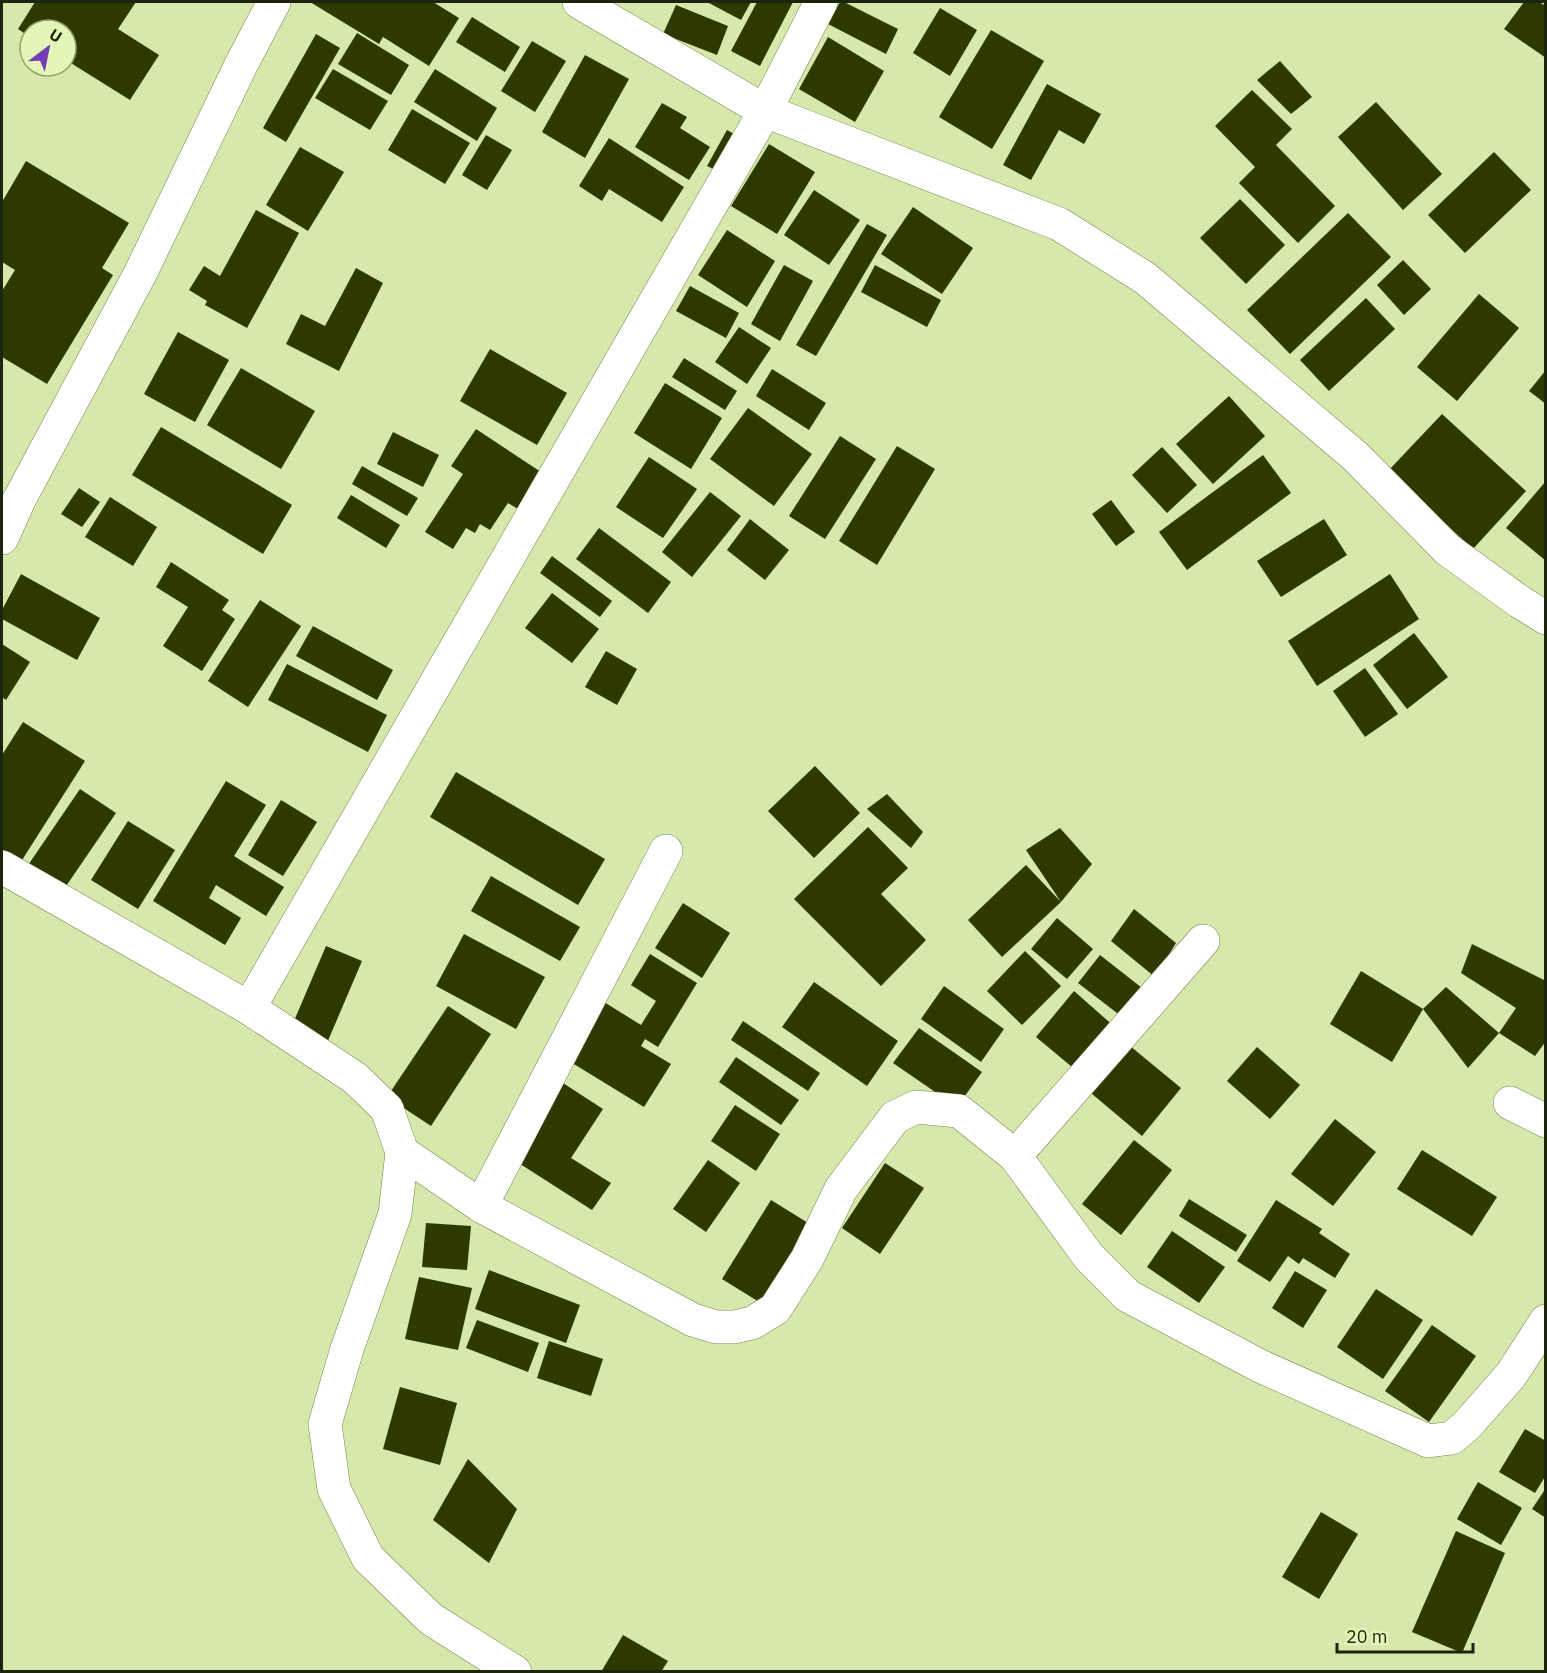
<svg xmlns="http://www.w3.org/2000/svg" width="1547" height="1673" viewBox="0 0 1547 1673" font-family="'IBM Plex Sans',sans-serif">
<rect width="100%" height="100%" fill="#d6e8ab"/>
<g fill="#2d3900">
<path d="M35 2H136L118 29 159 55 130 100 66 60V30H30V37L18 29Z"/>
<path d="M310 2H433L459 18 429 66 383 37 379 44Z"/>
<path d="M707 2H751L741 20Z"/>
<path d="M757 2H793L760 66 731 51Z"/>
<path d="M840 2H844L898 29 886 54 828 24Z"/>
<path d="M1524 2H1539L1546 6V58L1504 29Z"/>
<path d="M676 5 728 26 717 55 663 34Z"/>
<path d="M940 8 977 30 950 76 913 53Z"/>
<path d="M472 17 520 47 505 72 456 42Z"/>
<path d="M991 30 1044 61 992 149 939 117Z"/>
<path d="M357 33 409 65 391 95 338 64Z"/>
<path d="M316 34 340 48 286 142 263 128Z"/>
<path d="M828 37 884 71 855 122 799 89Z"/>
<path d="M532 41 566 61 535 112 501 91Z"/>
<path d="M585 55 629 79 585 158 542 132Z"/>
<path d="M1280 61 1312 97 1291 114 1257 80Z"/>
<path d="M333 69 388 101 370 130 315 98Z"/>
<path d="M435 69 497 108 477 141 414 102Z"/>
<path d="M1047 84 1101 114 1084 144 1059 130 1031 180 1003 165Z"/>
<path d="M1252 90 1292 129 1276 145 1335 206 1298 243 1239 183 1255 167 1215 126Z"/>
<path d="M1376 102 1442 174 1403 210 1338 137Z"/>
<path d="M662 103 687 117 680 128 710 147 689 180 635 147Z"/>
<path d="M412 109 470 143 445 184 388 150Z"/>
<path d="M727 130 743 139 724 174 707 166Z"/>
<path d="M486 135 512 150 487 190 462 175Z"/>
<path d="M609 138 684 187 662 222 609 189 602 201 579 186Z"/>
<path d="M769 144 815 172 777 234 731 206Z"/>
<path d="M300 147 344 172 308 231 266 205Z"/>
<path d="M1494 152 1531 190 1465 253 1428 215Z"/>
<path d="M26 161 129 223 102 268 113 275 47 384 2 357V291L15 270 2 262V202Z"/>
<path d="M814 190 860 220 829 265 784 235Z"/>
<path d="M1240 199 1285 245 1246 284 1200 238Z"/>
<path d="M913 207 973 248 942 294 881 254Z"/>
<path d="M256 210 299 233 247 328 205 305 207 301 189 290 204 266 220 276Z"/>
<path d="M1348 213 1391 257 1290 354 1247 310Z"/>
<path d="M867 224 887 235 816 356 796 345Z"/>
<path d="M727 230 775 261 747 307 698 275Z"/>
<path d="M1403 260 1431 289 1404 315 1377 285Z"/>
<path d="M784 265 813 281 780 341 751 324Z"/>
<path d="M875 265 941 300 927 327 861 292Z"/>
<path d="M356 268 383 283 339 371 286 344 301 314 325 326Z"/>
<path d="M690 286 739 313 726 338 676 311Z"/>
<path d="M1479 294 1519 328 1457 401 1417 367Z"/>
<path d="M1366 298 1395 329 1329 391 1300 360Z"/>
<path d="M739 327 771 348 747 384 715 362Z"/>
<path d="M178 332 229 360 195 422 144 394Z"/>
<path d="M490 349 567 393 537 445 460 401Z"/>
<path d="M684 358 737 391 725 410 672 377Z"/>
<path d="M241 368 315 411 281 469 207 425Z"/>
<path d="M772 369 826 403 809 430 756 396Z"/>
<path d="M1546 370V404L1529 391Z"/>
<path d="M665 383 722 418 691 469 634 433Z"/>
<path d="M1229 396 1265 436 1213 484 1176 444Z"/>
<path d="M748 408 812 454 774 506 710 459Z"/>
<path d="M1442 414 1526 491 1473 549 1388 471Z"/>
<path d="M161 427 292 505 263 554 132 475Z"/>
<path d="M476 429 547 476 523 512 508 503 490 530 480 524 475 533 466 528 453 549 425 532 463 474 451 466Z"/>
<path d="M393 432 439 455 423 487 377 464Z"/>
<path d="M840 436 876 459 825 539 789 516Z"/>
<path d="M897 446 935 469 877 565 839 541Z"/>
<path d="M1162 447 1197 485 1167 513 1132 475Z"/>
<path d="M1263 455 1291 493 1187 570 1159 532Z"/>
<path d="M649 457 697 489 663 538 616 507Z"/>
<path d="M362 466 418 498 407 516 352 484Z"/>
<path d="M1546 481V561L1506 528Z"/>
<path d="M79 488 100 502 82 527 61 514Z"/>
<path d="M710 492 741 516 692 577 662 552Z"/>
<path d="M351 495 400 525 386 548 337 518Z"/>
<path d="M110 497 157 527 133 566 85 537Z"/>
<path d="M1111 500 1135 532 1116 546 1092 514Z"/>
<path d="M750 519 789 550 765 580 727 550Z"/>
<path d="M1324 519 1347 555 1281 597 1257 561Z"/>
<path d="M599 528 671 582 648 613 576 559Z"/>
<path d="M552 556 612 601 600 617 540 573Z"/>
<path d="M171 562 229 600 222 610 235 619 202 671 163 646 188 607 156 587Z"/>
<path d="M21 574 100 618 77 660 2 619V610Z"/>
<path d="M1390 574 1419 619 1317 686 1288 641Z"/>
<path d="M552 593 599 629 572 663 525 628Z"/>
<path d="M260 600 301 626 248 707 208 681Z"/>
<path d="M313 626 393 670 377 700 296 656Z"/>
<path d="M1414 633 1448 677 1407 709 1373 665Z"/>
<path d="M2 644 30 662 6 700 2 697Z"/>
<path d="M606 651 637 669 617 705 585 687Z"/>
<path d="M287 664 387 715 368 752 268 700Z"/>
<path d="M1365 668 1398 714 1365 737 1333 691Z"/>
<path d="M23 722 85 761 17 868 2 858V755Z"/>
<path d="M815 766 860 813 814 858 768 811Z"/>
<path d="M456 772 605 859 578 905 430 817Z"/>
<path d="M226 781 266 805 234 856 284 887 266 916 216 885 209 898 241 918 225 945 153 901Z"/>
<path d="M80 789 116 813 60 895 24 871Z"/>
<path d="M887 794 923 832 911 848 867 809Z"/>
<path d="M281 800 317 822 283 876 248 855Z"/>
<path d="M128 821 175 850 138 909 91 880Z"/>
<path d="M868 827 908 868 881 894 926 940 881 986 794 899Z"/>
<path d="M1060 828 1092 864 1061 902 1026 850Z"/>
<path d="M1026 865 1061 902 1002 957 968 920Z"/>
<path d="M491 876 580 927 560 961 471 911Z"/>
<path d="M683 903 730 933 702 978 655 948Z"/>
<path d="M1134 909 1176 943 1155 977 1111 941Z"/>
<path d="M1057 918 1093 949 1067 979 1031 949Z"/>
<path d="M464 934 545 977 516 1029 436 986Z"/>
<path d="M1472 944 1546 981V1041L1535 1056 1499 1033 1516 1008 1461 973Z"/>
<path d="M326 946 362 961 327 1043 291 1028Z"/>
<path d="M1025 951 1061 986 1022 1025 987 991Z"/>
<path d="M650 954 697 983 658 1047 645 1039 641 1046 671 1064 644 1107 569 1061 604 1002 641 1025 656 1001 631 985Z"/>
<path d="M1100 955 1151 995 1130 1023 1078 983Z"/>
<path d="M1361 971 1423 1009 1392 1062 1330 1024Z"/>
<path d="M814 982 898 1041 867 1086 782 1027Z"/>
<path d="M944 986 1004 1029 981 1062 921 1019Z"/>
<path d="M1446 987 1499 1033 1468 1068 1423 1009Z"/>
<path d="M1074 991 1116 1028 1078 1072 1036 1037Z"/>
<path d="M448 1006 491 1034 431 1126 387 1097Z"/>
<path d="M743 1021 820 1073 808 1091 731 1040Z"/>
<path d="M919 1028 982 1072 957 1107 893 1063Z"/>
<path d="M1124 1041 1181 1088 1142 1136 1085 1088Z"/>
<path d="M1257 1047 1300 1085 1270 1119 1227 1081Z"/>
<path d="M736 1057 799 1100 781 1125 719 1082Z"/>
<path d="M563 1083 603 1109 571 1158 611 1183 592 1210 514 1160Z"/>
<path d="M735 1105 780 1134 756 1171 711 1141Z"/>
<path d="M1335 1119 1376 1152 1333 1206 1291 1174Z"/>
<path d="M1134 1140 1172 1170 1121 1235 1082 1204Z"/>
<path d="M1422 1150 1497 1197 1472 1236 1397 1189Z"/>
<path d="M708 1160 740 1183 706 1232 673 1209Z"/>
<path d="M885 1163 924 1188 880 1254 842 1228Z"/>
<path d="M1189 1199 1247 1235 1236 1252 1179 1216Z"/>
<path d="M771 1200 813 1226 764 1305 722 1279Z"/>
<path d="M1276 1200 1322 1229 1319 1233 1350 1254 1335 1278 1303 1258 1299 1264 1288 1256 1270 1282 1237 1261Z"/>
<path d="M426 1223 471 1226 467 1270 422 1267Z"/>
<path d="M1172 1231 1225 1267 1199 1303 1147 1267Z"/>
<path d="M489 1270 580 1305 566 1343 475 1309Z"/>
<path d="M1295 1271 1327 1290 1303 1328 1272 1308Z"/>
<path d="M419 1277 472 1288 458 1350 405 1339Z"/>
<path d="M1376 1289 1423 1320 1383 1379 1337 1347Z"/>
<path d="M477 1320 539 1343 528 1372 466 1348Z"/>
<path d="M1432 1325 1476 1356 1429 1422 1385 1391Z"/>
<path d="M549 1341 603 1359 591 1396 537 1378Z"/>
<path d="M400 1387 457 1403 440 1465 383 1449Z"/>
<path d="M1525 1429 1546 1441V1475L1535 1493 1499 1472Z"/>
<path d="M468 1459 517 1509 489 1563 433 1520Z"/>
<path d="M1478 1482 1522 1508 1501 1545 1457 1519Z"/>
<path d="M1546 1488V1518L1532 1509Z"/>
<path d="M1321 1512 1358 1534 1319 1599 1282 1577Z"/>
<path d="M1456 1531 1505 1553 1462 1653 1412 1632Z"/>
<path d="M623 1635 668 1661 661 1672H601Z"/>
</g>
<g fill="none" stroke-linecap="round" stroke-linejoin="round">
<defs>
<g id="minor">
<path d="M579 2 765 111 1059 224 1145 278 1355 456 1448 550 1520 602 1546 618"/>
<path d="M2 867 249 1008 355 1078 387 1109 402 1152 395 1214 347 1349 325 1424 334 1489 368 1558 431 1619 515 1672"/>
<path d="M249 1008 765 111 821 2"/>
<path d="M1510 1103 1546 1121"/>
<path d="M402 1152 481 1206 693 1320 716 1327H734L752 1323 775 1309 807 1259 841 1189 895 1117 916 1107 959 1111 1015 1156 1089 1257 1128 1296 1260 1366 1428 1441 1452 1438 1467 1425 1511 1375 1546 1321"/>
<path d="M1015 1156 1203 941"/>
<path d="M481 1206 666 851"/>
</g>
<path id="secondary" d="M2 538 19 500 140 274 241 65 274 2"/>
</defs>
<use href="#minor" stroke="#75854b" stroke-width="34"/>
<use href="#secondary" stroke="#75854b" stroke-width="34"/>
<use href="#minor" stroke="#fff" stroke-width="33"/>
<use href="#secondary" stroke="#fff" stroke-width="33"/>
</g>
<rect width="1547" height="1673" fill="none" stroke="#1d240c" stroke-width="6"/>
<g transform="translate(48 48) rotate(32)"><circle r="28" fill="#e3f6b8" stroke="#94a273" stroke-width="1.5"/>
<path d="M0-4.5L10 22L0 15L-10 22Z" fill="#753eb4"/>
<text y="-9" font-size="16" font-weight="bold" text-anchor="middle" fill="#1d240c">U</text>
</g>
<path d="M1337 1643v9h136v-9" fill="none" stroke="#1d240c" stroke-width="3"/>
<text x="1346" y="1643" font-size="18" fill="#1d240c" stroke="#e3f6b8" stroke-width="4.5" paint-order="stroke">20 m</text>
</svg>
